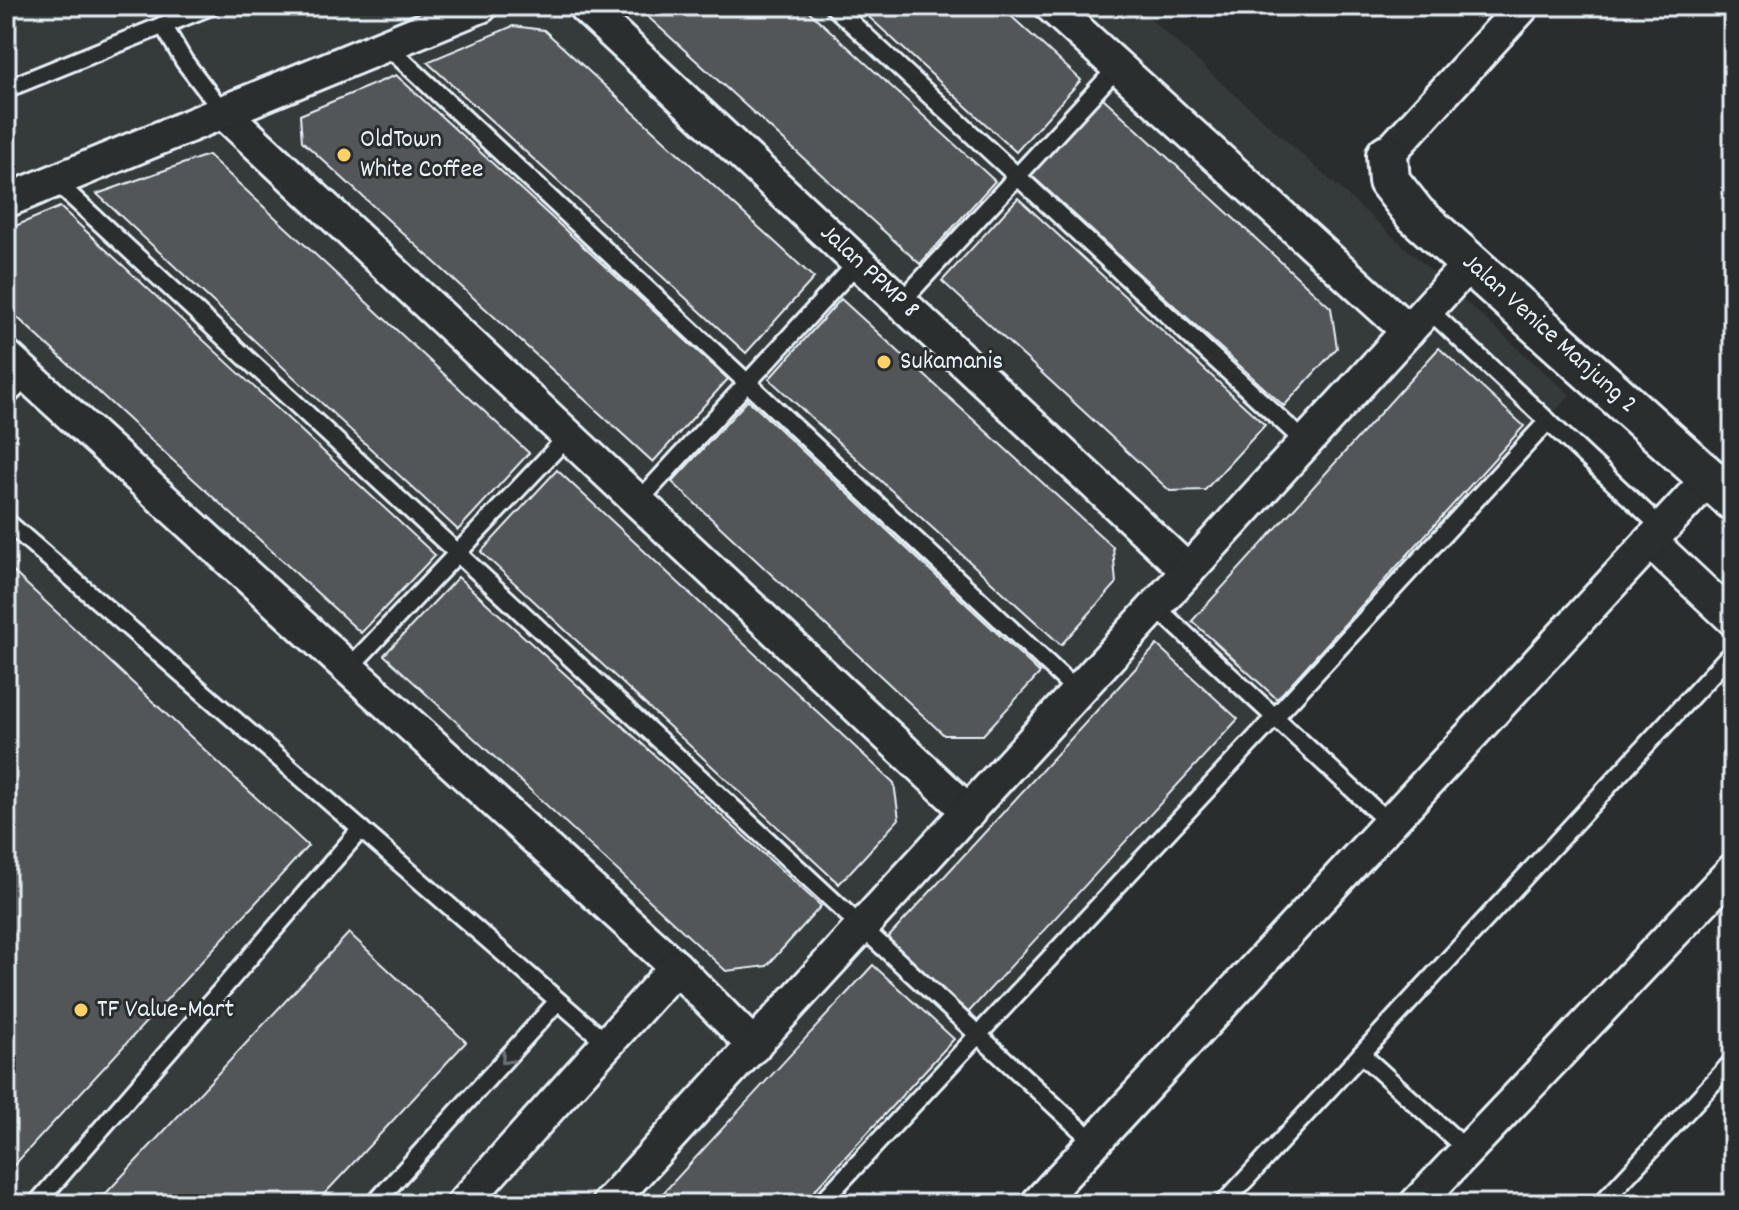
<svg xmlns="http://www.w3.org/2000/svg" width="1739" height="1210" viewBox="0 0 1739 1210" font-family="Dekko,sans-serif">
<rect width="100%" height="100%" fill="#2a2d2e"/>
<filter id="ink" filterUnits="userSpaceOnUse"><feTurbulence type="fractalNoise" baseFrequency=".0125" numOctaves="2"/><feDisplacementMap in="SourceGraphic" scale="16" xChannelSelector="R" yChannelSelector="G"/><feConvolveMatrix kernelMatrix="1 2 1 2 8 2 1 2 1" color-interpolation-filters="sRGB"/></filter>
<g filter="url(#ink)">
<path fill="#363a3b" d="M6 6H1136L1570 395 818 1204H6Z"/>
<g fill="#535759" stroke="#e8f1f8" stroke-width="2">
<path d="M636 6H803L995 181 920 264Z"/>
<path d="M857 6H1000L1081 80 1016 152Z"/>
<path d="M513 26 544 30 814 278 746 353 427 62Z"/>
<path d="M396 75 728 379 653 462 302 141 300 115Z"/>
<path d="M1102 97 1331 308 1337 348 1284 406 1031 175Z"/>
<path d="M208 155 529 453 458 530 97 194Z"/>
<path d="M1018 198 1265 425 1205 490 1170 491 942 281Z"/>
<path d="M60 207 435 555 361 633 6 307V230Z"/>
<path d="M841 299 1113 547 1116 584 1061 645 769 379Z"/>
<path d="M1439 348 1524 426 1277 699 1192 621Z"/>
<path d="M748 400 1040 673 983 735H944L672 482Z"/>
<path d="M557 470 894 783 899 819 839 884 481 552Z"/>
<path d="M6 565 308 846 6 1174Z"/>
<path d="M458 577 821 906 767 966 726 971 384 655Z"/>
<path d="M1157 645 1238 719 966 1015 885 941Z"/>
<path d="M349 933 466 1042 315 1204H96Z"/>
<path d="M873 965 954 1039 802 1204H653Z"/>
</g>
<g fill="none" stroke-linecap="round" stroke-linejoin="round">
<defs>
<g id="service">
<path d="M833 6 1306 443"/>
<path d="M163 25 184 61 223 112"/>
<path d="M386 45 1078 692"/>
<path d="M6 89 211 6"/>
<path d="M55 181 1094 1142"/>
<path d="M901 302 1118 67"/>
<path d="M1428 309 1662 528"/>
<path d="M6 398 28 377"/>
<path d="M638 502 858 262"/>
<path d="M6 521 608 1044"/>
<path d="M1156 607 1389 823"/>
<path d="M348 669 568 436"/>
<path d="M1361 1054 1467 1150"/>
<path d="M36 1204 361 829"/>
<path d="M374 1204 558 1001"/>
<path d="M820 1204 1275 717 1548 421"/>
<path d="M1223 1204 1733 651"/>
<path d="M1601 1204 1733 1061"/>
</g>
<g id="minor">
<path d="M584 6 1188 571"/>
<path d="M1051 6 1408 331"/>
<path d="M223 112 969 812"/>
<path d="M1387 155 1523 6"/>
<path d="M6 201 481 6"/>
<path d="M6 356 676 967 754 1046"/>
<path d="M1650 541 1733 619"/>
<path d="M463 1204 676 967"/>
<path d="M608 1204 1469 264"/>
<path d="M1037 1204 1709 478"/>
<path d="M1416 1204 1733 870"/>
</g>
<path id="tertiary" d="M1387 155 1389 181 1415 214 1733 500"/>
</defs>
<use href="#service" stroke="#e8f1f8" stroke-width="22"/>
<use href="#minor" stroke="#e8f1f8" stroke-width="38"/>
<use href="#tertiary" stroke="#e8f1f8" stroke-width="46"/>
<use href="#service" stroke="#2a2d2e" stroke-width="16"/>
<use href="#minor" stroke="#2a2d2e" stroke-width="32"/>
<use href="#tertiary" stroke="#2a2d2e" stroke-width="40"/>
</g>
<defs><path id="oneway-chevron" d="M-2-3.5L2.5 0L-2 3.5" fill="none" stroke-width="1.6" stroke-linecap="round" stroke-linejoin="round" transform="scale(2)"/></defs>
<use stroke="#6c7275" href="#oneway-chevron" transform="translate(506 1059) rotate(132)"/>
</g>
<g fill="#ffd166" stroke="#2a2d2e" stroke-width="3">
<circle cx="344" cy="155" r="8"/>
<circle cx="884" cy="362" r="8"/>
<circle cx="81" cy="1010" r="8"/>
</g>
<g text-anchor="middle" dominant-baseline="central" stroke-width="6" stroke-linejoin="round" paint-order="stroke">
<g font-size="26" fill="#e8f1f8" stroke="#2a2d2e" text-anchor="start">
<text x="360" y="140">OldTown<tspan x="360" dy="30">White Coffee</tspan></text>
<text x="900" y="362">Sukamanis</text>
<text x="97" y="1010">TF Value-Mart</text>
</g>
<g font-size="26" fill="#e8f1f8" stroke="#2a2d2e">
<text transform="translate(869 272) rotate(43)">Jalan PPMP 8</text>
<text transform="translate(1549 334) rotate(42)">Jalan Venice Manjung 2</text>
</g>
</g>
<rect width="1739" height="1210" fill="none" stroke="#2a2d2e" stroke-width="32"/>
<rect x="16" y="16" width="1707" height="1178" fill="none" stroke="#e8f1f8" stroke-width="3" filter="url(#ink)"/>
</svg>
